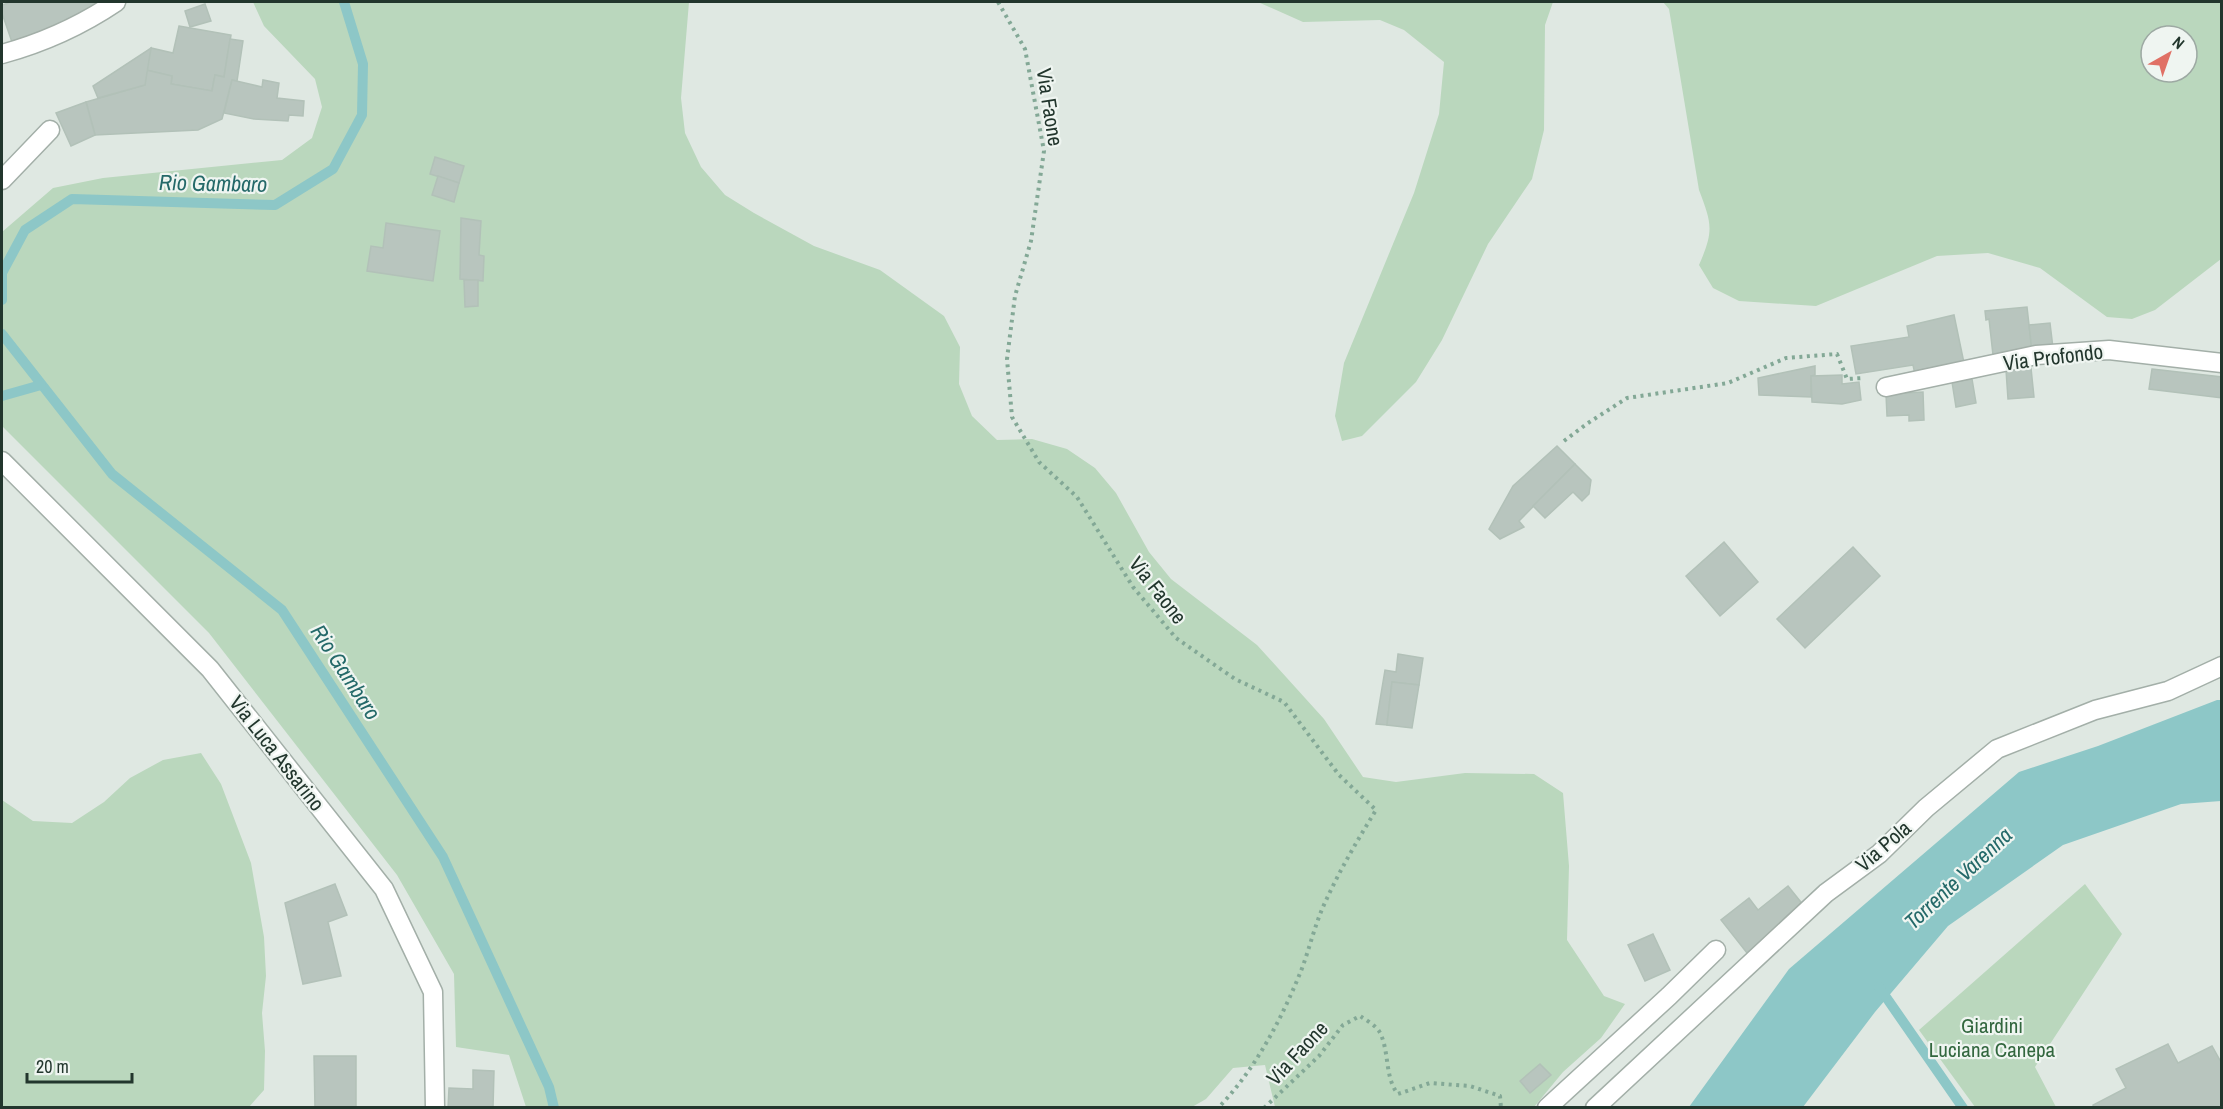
<svg xmlns="http://www.w3.org/2000/svg" width="2223" height="1109" viewBox="0 0 2223 1109" font-family="'Archivo Narrow',sans-serif">
<rect width="100%" height="100%" fill="#dfe8e2"/>
<g fill="#bad7bd" fill-rule="evenodd">
<path d="M253 2H689L681 98 685 133 701 167 725 195 754 213 814 246 880 270 944 316 960 347 959 384 972 416 997 440 1032 439 1067 449 1095 468 1116 493 1149 552 1171 579 1257 645 1324 719 1363 777 1396 782 1465 773 1534 774 1563 793 1569 866 1567 940 1604 996 1625 1004 1601 1038 1563 1072 1534 1107H1275L1265 1065 1233 1068 1206 1099 1192 1107H526L509 1055 456 1047 454 974 397 875 209 633 2 426V232L53 188 103 178 282 160 312 138 322 107 315 79 264 26Z"/>
<path d="M1258 2H1553L1545 25 1544 130 1532 179 1488 244 1442 340 1416 382 1362 436 1342 441 1335 416 1344 363 1414 193 1439 114 1444 62 1404 30 1380 20 1303 22Z"/>
<path d="M1663 2H2221V259L2155 310 2132 319 2107 317 2040 268 1988 253 1937 256 1816 306 1739 301 1713 288 1699 265C1714 231 1712 224 1699 190L1669 9ZM2151 36H2187V72H2151Z"/>
<path d="M201 753 221 784 251 863 264 937 266 976 262 1013 265 1051 264 1090 249 1107H2V800L33 821 72 823 104 802 130 778 163 760Z"/>
<path d="M2085 884 2122 934 2035 1067 2056 1107H1975L1919 1030Z"/>
</g>
<path fill="#8dc7c7" d="M2217 700H2222L2221 801 2181 804 2063 845 1948 926 1875 1012 1803 1107H1689L1789 969 2019 772 2098 746Z"/>
<g fill="none" stroke-linecap="round" stroke-linejoin="round">
<g stroke="#8dc7c7" stroke-width="10">
<path d="M2 300V273L25 230 72 199 275 205 333 169 362 115 363 64 344 2"/>
<path d="M2 334 112 474 282 610 443 857 549 1087 554 1108"/>
<path d="M2 396 41 385"/>
<path d="M1879 987 1963 1108"/>
</g>
</g>
<g fill="#b8c5be" stroke="#b2c1b8" stroke-width="1.5">
<path d="M11 2H101L89 12 13 45 2 13V5Z"/>
<path d="M205 4 211 21 190 27 185 11Z"/>
<path d="M179 26 231 35 224 77 215 75 212 91 171 84 172 76 146 70 151 48 173 53Z"/>
<path d="M230 39 243 41 237 81 232 80 222 119 198 130 95 135 86 102 145 85 146 70 172 76 171 84 212 91 215 75 224 77Z"/>
<path d="M151 48 145 85 98 98 93 86Z"/>
<path d="M232 80 262 87 263 80 279 83 277 98 304 101 303 116 289 115 288 121 254 119 224 113Z"/>
<path d="M86 102 95 135 71 146 56 113Z"/>
<path d="M435 157 464 166 459 183 430 174Z"/>
<path d="M438 176 459 183 454 202 432 195Z"/>
<path d="M461 218 481 221 479 255 484 256 483 281 460 279Z"/>
<path d="M386 223 440 231 433 281 367 271 371 246 383 248Z"/>
<path d="M464 280H478V306L465 307Z"/>
<path d="M2027 307 2032 351 1993 355 1989 319 1986 320 1985 311Z"/>
<path d="M1954 315 1964 363 1915 374 1913 365 1856 374 1851 346 1909 337 1907 326Z"/>
<path d="M2050 323 2053 348 2032 351 2029 325Z"/>
<path d="M1815 366V375L1811 376V397L1759 395 1758 378Z"/>
<path d="M2031 368 2034 397 2008 399 2006 370Z"/>
<path d="M2152 369 2222 377V398L2149 389Z"/>
<path d="M1842 375V384L1859 382 1861 400 1842 404 1812 402 1811 376Z"/>
<path d="M1972 379 1976 403 1956 407 1952 382Z"/>
<path d="M1923 392 1924 420 1909 421V415L1887 416 1886 394Z"/>
<path d="M1557 446 1575 464 1519 521 1524 527 1500 539 1489 529 1513 486Z"/>
<path d="M1575 464 1591 480 1589 494 1582 501 1573 492 1545 518 1533 506Z"/>
<path d="M1724 542 1758 582 1720 616 1686 576Z"/>
<path d="M1853 547 1880 576 1805 648 1777 619Z"/>
<path d="M1398 654 1423 658 1419 685 1392 682 1387 725 1376 724 1385 670 1396 672Z"/>
<path d="M1392 682 1419 685 1412 728 1387 725Z"/>
<path d="M335 884 347 915 328 922 341 976 303 984 285 903Z"/>
<path d="M1788 886 1804 906 1747 953 1721 920 1749 898 1758 910Z"/>
<path d="M1653 934 1670 970 1645 981 1628 945Z"/>
<path d="M2168 1044 2178 1063 2212 1046 2222 1064V1108H2094L2093 1105 2126 1088 2116 1069Z"/>
<path d="M314 1056H356V1108H315Z"/>
<path d="M1540 1064 1551 1075 1530 1093 1520 1081Z"/>
<path d="M473 1070 494 1071 493 1108H448L449 1088 473 1089Z"/>
</g>
<g fill="none" stroke-linecap="round" stroke-linejoin="round">
<defs>
<g id="minor">
<path d="M2 54C42 43 82 25 116 2"/>
<path d="M2 180 50 130"/>
<path d="M1886 387 2036 355 2109 350 2222 363"/>
<path d="M2 461 210 669 384 889 433 992 435 1108"/>
<path d="M1547 1108 1669 996 1716 950"/>
<path d="M1595 1108 1826 893 1879 854 1926 808 1997 749 2095 710 2168 691 2222 666"/>
</g>
</defs>
<use href="#minor" stroke="#a3afa8" stroke-width="21"/>
<g stroke="#83a896" stroke-width="4" stroke-dasharray="3 4.5" stroke-linecap="butt">
<path d="M998 2 1025 49 1044 151 1031 241 1015 296 1007 359 1012 417 1039 462 1077 497 1133 587 1176 638 1235 679 1284 702 1339 775 1376 810C1357 841 1338 873 1323 907 1314 928 1309 950 1301 971 1281 1020 1255 1070 1218 1108"/>
<path d="M1564 441 1588 423 1627 398 1728 383 1786 358 1837 354 1847 379 1863 378"/>
<path d="M1264 1108 1319 1056 1343 1025 1360 1016C1366 1020 1375 1025 1379 1031 1390 1050 1384 1077 1398 1094L1430 1083 1470 1086 1500 1096 1501 1108"/>
</g>
<use href="#minor" stroke="#fff" stroke-width="18"/>
</g>
<g text-anchor="middle" dominant-baseline="central" stroke-width="4.5" stroke-linejoin="round" paint-order="stroke">
<g font-size="21" fill="#22362d" stroke="#eff5f1">
<text transform="translate(1050 107) rotate(81)">Via Faone</text>
<text transform="translate(2053 357) rotate(-7)">Via Profondo</text>
<text transform="translate(1158 590) rotate(52)">Via Faone</text>
<text transform="translate(277 753) rotate(52)">Via Luca Assarino</text>
<text transform="translate(1883 846) rotate(-41)">Via Pola</text>
<text transform="translate(1297 1053) rotate(-47)">Via Faone</text>
</g>
<g font-size="21" fill="#32673e" stroke="#eff5f1">
<text x="1992" y="1025">Giardini<tspan x="1992" dy="24">Luciana Canepa</tspan></text>
</g>
<g font-size="22" font-style="italic" fill="#246969" stroke="#eff5f1">
<text transform="translate(213 183) rotate(1)">Rio Gambaro</text>
<text transform="translate(346 672) rotate(57)">Rio Gambaro</text>
<text transform="translate(1958 878) rotate(-43)">Torrente Varenna</text>
</g>
</g>
<rect width="2223" height="1109" fill="none" stroke="#22362d" stroke-width="6"/>
<g transform="translate(2169 54) rotate(40)"><circle r="28" fill="#eff5f1" stroke="#9da9a3" stroke-width="1.5"/>
<path d="M0-4.5L10 22L0 15L-10 22Z" fill="#e07065"/>
<text y="-9" font-size="16" font-weight="bold" text-anchor="middle" fill="#22362d">N</text>
</g>
<path d="M27 1073v9h105v-9" fill="none" stroke="#22362d" stroke-width="3"/>
<text x="36" y="1073" font-size="18" fill="#22362d" stroke="#eff5f1" stroke-width="4.5" paint-order="stroke">20 m</text>
</svg>
